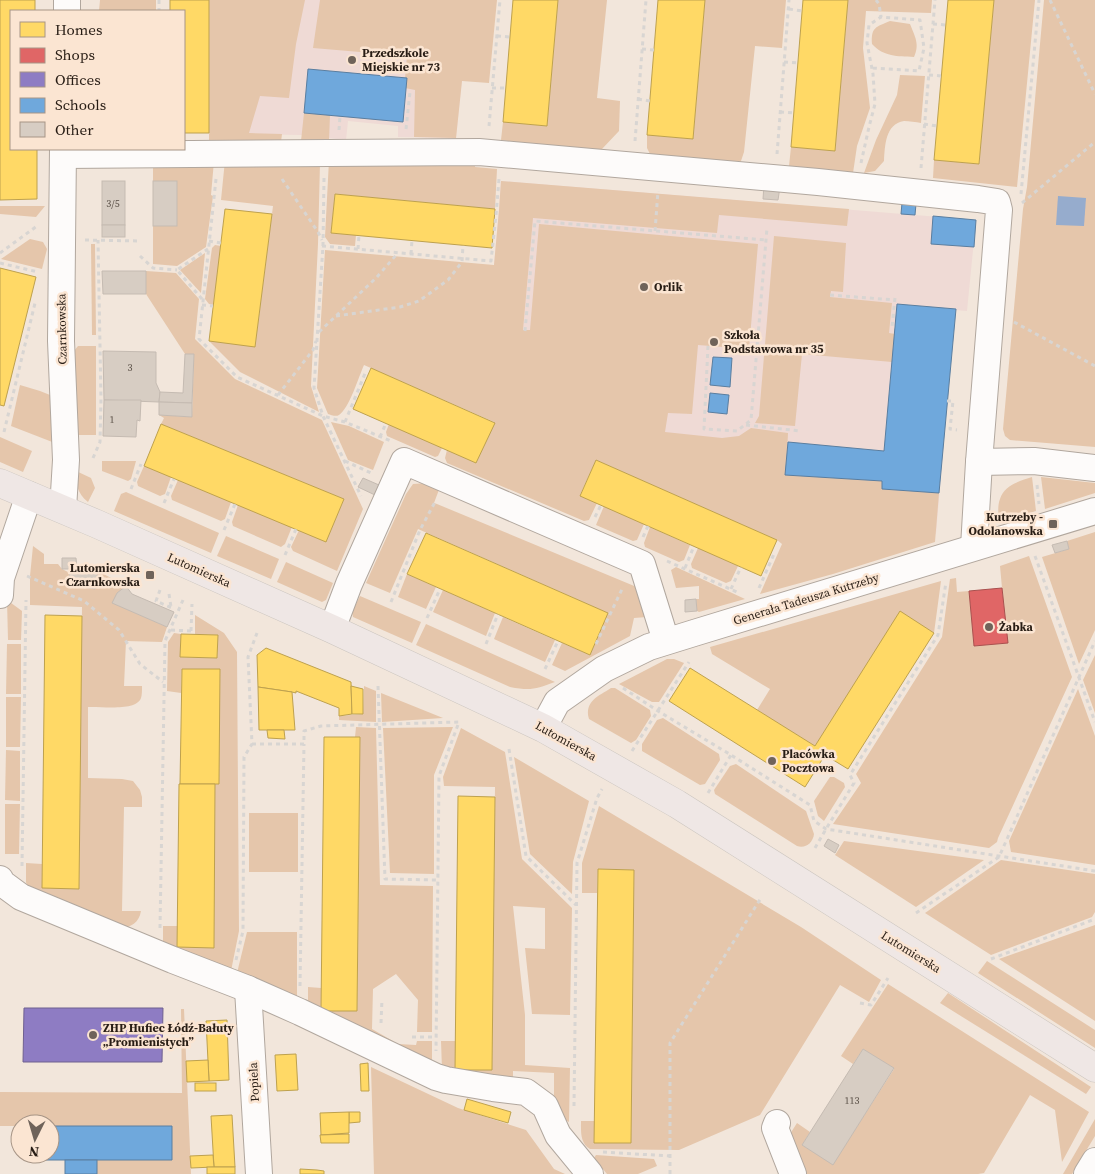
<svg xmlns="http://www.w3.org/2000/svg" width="1095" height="1174" viewBox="0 0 1095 1174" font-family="'Source Serif 4',serif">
<rect width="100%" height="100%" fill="#f2e6db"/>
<g fill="#efdad5">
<path d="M248 0H470L456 138 398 137V126L348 121 346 140 301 135 228 134Z"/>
<path d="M501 181 976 220 967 311 955 310 936 534 470 362 493 275 499 210Z"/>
</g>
<g fill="#e5c6ab">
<path d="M100 0H156V11H99Z"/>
<path d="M209 0H305L296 44 289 98 260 96 249 133 282 134 281 142 209 141Z"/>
<path d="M320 0H497L489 83 462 81 456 138 414 137 415 90 405 88V78L407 56 313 48Z"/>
<path d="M558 0H607L597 98 620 101 619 131 602 149 586 151 501 140 503 122 547 126Z"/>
<path d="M705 0H786L782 48 755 46 744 152 741 161 734 163 650 154 647 148V135L693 139Z"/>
<path d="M848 0H932L931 13 866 11 863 48 870 108 857 146 853 173 789 166 791 147 835 151Z"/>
<path d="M994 0H1035L1017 187 933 178 934 160 979 164Z"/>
<path d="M1044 0H1095V447L1010 440 1005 436 1003 429 1023 209 1027 187Z"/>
<path d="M890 21 910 24C915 37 920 44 914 57 897 56 884 57 872 44 871 27 876 27 890 21Z"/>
<path d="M900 75 925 76 921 123C916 122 909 121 904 121 885 124 885 146 884 161L875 171 864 173 876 140 897 95Z"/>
<path d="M304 113 330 115 329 141H301Z"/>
<path d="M475 157V167L497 169 495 209 335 194 331 233 356 235 355 246 330 244 325 237 329 160Z"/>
<path d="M225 160 320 163 318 244 311 386 319 412 240 372 209 341 255 346 273 206 221 200Z"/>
<path d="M153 161H214L211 195 213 196 206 247 177 266 153 264V226H177V181H153Z"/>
<path d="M501 181 849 209 847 226 719 215 717 233 533 218 523 330H530L539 224 758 244 749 349 698 345 692 414 668 413 665 432 722 438 739 436 751 428 788 433 786 475 882 481V489L939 493 935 542 833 574 760 594 782 544 777 540 596 460 580 495 597 503 589 520 584 521 447 463 445 458 447 450 476 463 494 422 364 365C359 376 349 409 339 415 336 417 331 415 328 414L317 388 325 250 494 265 499 210Z"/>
<path d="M0 206H45L36 217 0 214Z"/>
<path d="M774 236 846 243 843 292 831 291 830 297 892 303 889 333 895 334 892 362 802 354 795 426 755 423 759 416Z"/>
<path d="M30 239 43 242 47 249 42 269 1 259Z"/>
<path d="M91 244H95L96 335H92Z"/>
<path d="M215 245 221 246 214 305 209 304 205 299 212 248Z"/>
<path d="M205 253 201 293 180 270Z"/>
<path d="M146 271 176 273 199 299 195 339 235 379 322 420 363 509 337 571 293 551 291 547 299 530 326 541 344 499 161 424 164 418 159 415 192 417 194 354H185L146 294Z"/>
<path d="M78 346H96V435H73L74 351Z"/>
<path d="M20 385 40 391 50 395 60 445 11 426Z"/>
<path d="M331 422 349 426 384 442 373 470 348 460Z"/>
<path d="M389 424 442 448 438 456 435 457 387 436 386 432Z"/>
<path d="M0 437 32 451 23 472 0 462Z"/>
<path d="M102 461H136L131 479 128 481 102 471Z"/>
<path d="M144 466 171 477 165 494 160 496 138 486 137 482Z"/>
<path d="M74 470 91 478 95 488 88 502C77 494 76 482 74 470Z"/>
<path d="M1032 477 1036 511 998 523C999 516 997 506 1000 499 1004 485 1020 481 1032 477Z"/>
<path d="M1041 477 1095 483V493L1045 509Z"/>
<path d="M178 480 231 502 225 519 221 521 172 500 171 496Z"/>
<path d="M427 483 440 487 434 503 437 504 639 588 647 617 634 618 630 636 565 671 552 665 562 643 590 655 608 613 418 529 390 593 366 583 406 494 413 484Z"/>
<path d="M126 492 219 533 211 553 114 511 121 494Z"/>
<path d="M238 505 292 527 285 544 281 547 233 526 232 522Z"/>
<path d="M604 506 644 524 637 540 633 541 596 525Z"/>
<path d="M650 527 690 545 684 560 679 562 645 547 644 543Z"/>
<path d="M1095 532V630L1079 664 1042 557 1069 549 1067 541Z"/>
<path d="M226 536 279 559 271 579 217 556Z"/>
<path d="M33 546 44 554V564H58L62 569 70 573 68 584 95 589 98 571 126 586 117 593 113 603 167 627 162 642 126 641 124 686H142C142 690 142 695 141 698 136 712 100 706 88 707V778L122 779 133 781 140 790 142 797V807H124L122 911H141C139 923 131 927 120 929L28 889 26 882V863L42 864V888H79L82 607 30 605V576Z"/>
<path d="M698 548 738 566 731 581 726 583 692 568 691 564Z"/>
<path d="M1029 556 1072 677 998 838 997 842 989 848 833 824 861 783 856 774 942 637 950 579 956 578 957 592 969 591 974 646 1007 643 1000 566Z"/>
<path d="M286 562 333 583 326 600 322 602 277 582Z"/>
<path d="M676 567 745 599 699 612 697 611 696 599H699V586L676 588 671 570Z"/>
<path d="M407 574 436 587 426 609 398 597Z"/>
<path d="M941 581 934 633 901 612 815 746 757 710 770 689 712 654 710 647Z"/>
<path d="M443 590 495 613 486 636 433 612Z"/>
<path d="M360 596 421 622 412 643 353 617 352 612Z"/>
<path d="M7 600 22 611 21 640H8Z"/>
<path d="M195 615 224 633 237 652 239 931 231 971 163 947V926H178L177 947H214L215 784 220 670 182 669 181 693 167 691 168 642 174 633 181 634 180 657 217 658 218 635 195 634Z"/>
<path d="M503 617 555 640 545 662 494 639Z"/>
<path d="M426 624 555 682C536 689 531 691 510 687L416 645Z"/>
<path d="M7 644H21V694H6Z"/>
<path d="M1095 655V713L1083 680Z"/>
<path d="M667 659H674L684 663 659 702H652L619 684Z"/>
<path d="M364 686 376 691V722L339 720V716L363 714Z"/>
<path d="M611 688H615L650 710 651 716 636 740 631 743 589 719C584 701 599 696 611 688Z"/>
<path d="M1078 689 1095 736V865L1011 852 1009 841Z"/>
<path d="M381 693 443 718 382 722Z"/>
<path d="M6 697H21L20 747H6Z"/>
<path d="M663 718 719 754 720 760 705 784 700 785 642 751V744L657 720Z"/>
<path d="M356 727 376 728 380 885 433 886 432 1032H417L418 1000 396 974 373 989 372 1029 398 1044 416 1045 417 1041H432V1068L308 1005V987L321 988V1011H357L360 738 355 737Z"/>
<path d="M453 727 434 775V874L390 873 383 728Z"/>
<path d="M461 728 505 752 522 859 572 908 570 1015 532 1014 525 948 545 949V908L513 906 525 1015V1065L570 1068 569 1122 560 1117 554 1105V1073L513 1071V1084L442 1069 441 1041H456V1070H492L495 787 444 786 443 777Z"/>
<path d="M6 750 20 751V801L5 800Z"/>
<path d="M514 757 589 801 573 862 572 894 530 854Z"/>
<path d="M736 764 806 811 814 834C813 843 805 849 797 846L715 794 714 790 730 766Z"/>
<path d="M830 777H834L844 783 845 787 824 821 818 816 814 801Z"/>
<path d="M5 804H20L19 854H5Z"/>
<path d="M599 806 801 927 881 980 869 1002 840 985 760 1115 679 1150 590 1149C580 1143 581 1132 581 1121H595V1143H631L634 870 598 869 597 893H582V863Z"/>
<rect x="249" y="813" width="49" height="59"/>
<path d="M844 841 984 860 916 907 835 855Z"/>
<path d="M1001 860 1095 874V912L1092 917 991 955 925 913Z"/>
<path d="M1095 925V1021L999 959Z"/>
<path d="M247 932H297V998L237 973Z"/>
<path d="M987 961 1095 1030V1048L978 973Z"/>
<path d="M888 984 1089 1112 1062 1162 1055 1110 1030 1095 984 1173 978 1174H805L790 1134 797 1123 810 1132 802 1145 833 1164 894 1069 863 1049 853 1064 841 1056Z"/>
<path d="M948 993 1091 1087 1086 1094 940 1003Z"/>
<path d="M181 1009H184L191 1174H97V1160L172 1126H50V1124H20V1126H0V1092L182 1093Z"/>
<path d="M371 1067 458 1108 526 1130 554 1169 565 1174H374Z"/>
<path d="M1095 1119V1136L1072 1174H1063Z"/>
<path d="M596 1155 654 1159 657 1166 638 1174H607L594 1158Z"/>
</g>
<path fill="#96accd" d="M1058 196 1086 198 1084 226 1056 225Z"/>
<g fill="#ffd966" stroke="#bea14e">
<path d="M0 0H35V11H11V149H37V199L0 200Z"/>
<path d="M170 0H209V133H184V11H170Z"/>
<path d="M513 0H558L547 126 503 122Z"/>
<path d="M658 0H705L693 139 647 135Z"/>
<path d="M803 0H848L835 151 791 147Z"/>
<path d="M948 0H994L979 164 934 160Z"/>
<path d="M335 194 495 209 492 248 331 233Z"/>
<path d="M225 209 272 214 255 347 209 341Z"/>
<path d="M0 268 36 277 4 406 0 405Z"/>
<path d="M371 368 495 423 476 463 353 409Z"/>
<path d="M161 424 344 499 326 542 144 466Z"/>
<path d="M596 460 777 540 761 576 580 496Z"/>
<path d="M426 533 608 613 590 655 407 574Z"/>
<path d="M900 611 934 633 848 769 825 755 805 787 669 701 690 668 815 746Z"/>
<path d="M45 615 82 616 79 889 42 888Z"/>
<path d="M181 634 218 635 217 658 180 657Z"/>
<path d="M266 648 351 682 352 714 339 716V708L296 691V693L292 692 258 687 257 655Z"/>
<path d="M182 669H220L219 784H180Z"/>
<path d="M351 686 363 689V714H352Z"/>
<path d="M258 687 292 692 295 730H259Z"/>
<path d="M267 730H284L285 739 268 738Z"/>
<path d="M324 737H360L357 1011H321Z"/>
<path d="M179 784H215L214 948 177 947Z"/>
<path d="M458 796 495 797 492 1070H455Z"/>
<path d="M598 869 634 870 631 1143H594Z"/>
<path d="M227 1020 229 1080 209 1081 206 1021Z"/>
<path d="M296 1054 298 1090 277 1091 275 1055Z"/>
<path d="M208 1060 209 1081 187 1082 186 1061Z"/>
<path d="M368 1063 369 1091H361L360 1064Z"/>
<rect x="195" y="1083" width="21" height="8"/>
<path d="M467 1099 511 1112 508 1123 464 1110Z"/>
<path d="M349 1112H360V1122L349 1123Z"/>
<path d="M349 1112V1133L321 1135 320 1113Z"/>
<path d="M232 1115 235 1167H214L211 1116Z"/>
<path d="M349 1134V1143H321L320 1135Z"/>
<path d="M213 1155 214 1167 191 1168 190 1156Z"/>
<rect x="207" y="1167" width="28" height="7"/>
<path d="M300 1169 317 1170 324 1171V1174H300Z"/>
</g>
<path fill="#e06666" stroke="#a9504e" d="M1002 588 1008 643 974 646 969 591Z"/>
<path fill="#8e7cc3" stroke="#6f608f" d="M24 1008H163L162 1062H23Z"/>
<g fill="#6fa8dc" stroke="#5a7ea0">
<path d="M308 69 407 78 403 122 304 113Z"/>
<path d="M902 203 916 204 915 215 901 214Z"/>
<path d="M933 216 976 220 974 247 931 244Z"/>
<path d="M897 304 956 309 939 493 882 489V481L785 475 788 442 884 451Z"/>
<path d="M713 357 732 358 730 387 710 385Z"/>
<path d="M710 393 729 395 727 414 708 412Z"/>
<path d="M50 1126H172V1160H46V1154H50Z"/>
<rect x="65" y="1160" width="32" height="14"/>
</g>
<g fill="#d7cdc3" stroke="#c5bbb2">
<rect x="102" y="181" width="23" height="44"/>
<rect x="153" y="181" width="24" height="45"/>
<path d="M764 185 780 187 778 200 763 199Z"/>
<rect x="102" y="225" width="23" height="12"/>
<path d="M102 271H146V294H103Z"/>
<path d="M103 351 156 352V383L160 392 159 402 104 400Z"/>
<path d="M185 354H194L192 403 159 402 160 392 183 393Z"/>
<path d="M104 400H141L140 421 137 420 136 437 103 436Z"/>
<path d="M159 402 192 403V417L159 415Z"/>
<path d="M363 478 379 485 375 495 358 487Z"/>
<path d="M1067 541 1069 549 1055 553 1052 545Z"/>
<path d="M62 558H76L77 569H62Z"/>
<path d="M81 568 98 571 95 589 68 584 70 573 79 574Z"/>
<path d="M126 586 132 594 174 612 167 627 112 603 117 593Z"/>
<path d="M696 599 697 611 685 612V600Z"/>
<path d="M828 839 839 845 835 853 824 846Z"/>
<path d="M863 1049 894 1068 833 1165 802 1145Z"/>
</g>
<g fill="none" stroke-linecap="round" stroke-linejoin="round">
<defs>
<g id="minor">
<path d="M67 11V0"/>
<path d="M63 155 479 152 818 182 978 199 997 202 999 210 979 462 1034 461 1095 468"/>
<path d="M63 509 66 460 61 341 63 149"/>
<path d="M974 547 979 462"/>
<path d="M0 595 1 578 29 495"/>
<path d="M332 629 349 584 404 461 642 564 666 641"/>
<path d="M543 728 557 702 604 669 649 647 694 633 1095 511"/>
<path d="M0 879 2 883 21 897 173 960 248 989 300 1012 436 1077 446 1080 493 1088 526 1092 545 1106 558 1135 590 1174"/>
<path d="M248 989 259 1174"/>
<path d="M777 1123 775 1128 793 1174"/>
<path d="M1087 1174 1095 1161"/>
</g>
<path id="major" d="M0 483 97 524 332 629 543 728 677 804 1095 1068"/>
</defs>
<use href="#minor" stroke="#b1a79e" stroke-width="28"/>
<use href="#major" stroke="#cbc5bf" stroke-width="29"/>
<g stroke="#d8d5d2" stroke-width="3" stroke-dasharray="4 4" stroke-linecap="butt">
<path d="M159 0V11"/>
<path d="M876 0 879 4 881 17"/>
<path d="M1050 0 1095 94"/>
<path d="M789 9 802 11"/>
<path d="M933 24 946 25"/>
<path d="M497 36 510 37"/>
<path d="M642 49 654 50"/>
<path d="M784 62 798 63"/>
<path d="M929 75 942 76"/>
<path d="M492 88H505"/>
<path d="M638 99 650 101"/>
<path d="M780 112 794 113"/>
<path d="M924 124 937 126"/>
<path d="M489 126 500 0"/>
<path d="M406 129 410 92"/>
<path d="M339 130 340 116"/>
<path d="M635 141 646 0"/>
<path d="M777 154 789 0"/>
<path d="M861 163 869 127 875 104 873 74 867 43 869 25 881 17 920 20 924 48 919 71 872 68"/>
<path d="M921 168 935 0"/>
<path d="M324 178 323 245 314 388 323 416 361 496"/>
<path d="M216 179 199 339 237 377 323 416 345 422 391 441"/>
<path d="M282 179 318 232 322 240"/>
<path d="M1021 194 1039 0"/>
<path d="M1022 203 1095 142"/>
<path d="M655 231 658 191"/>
<path d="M85 240 140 241"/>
<path d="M209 241 221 243"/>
<path d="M322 246 491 261 496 215 499 179"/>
<path d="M358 249 359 235"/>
<path d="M0 253 37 226"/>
<path d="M411 254 412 240"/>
<path d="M140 256 153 268 177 270"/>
<path d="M0 263 38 272"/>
<path d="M830 295 895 300"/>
<path d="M895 298 892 327H895"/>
<path d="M202 299 177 270 208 249"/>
<path d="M202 305 213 306"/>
<path d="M336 316 400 307 419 301 448 280 462 262 463 245"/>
<path d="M1014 322 1095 366"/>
<path d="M525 331 535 221 766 240"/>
<path d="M319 332 376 278 398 253"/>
<path d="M708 346 704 429 737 431 751 420 767 228"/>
<path d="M278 395 313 350 316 341"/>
<path d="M947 401H953L950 429 957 430"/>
<path d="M345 422 366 371"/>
<path d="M746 425 800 431"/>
<path d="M4 432 35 303"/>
<path d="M380 437 386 423"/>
<path d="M93 458 100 442 101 399 98 240"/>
<path d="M345 461 371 473"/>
<path d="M1037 485 1039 504"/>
<path d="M131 489 141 464"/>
<path d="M164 503 174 479"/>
<path d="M595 517 601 505"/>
<path d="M224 530 235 504"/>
<path d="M643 537 648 526"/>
<path d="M285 555 296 529"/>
<path d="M1035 556 1095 722"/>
<path d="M667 561 739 593"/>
<path d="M685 568 694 546"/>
<path d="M27 576 84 601 119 630 140 664 163 682"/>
<path d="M759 588 774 554"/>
<path d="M731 589 741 567"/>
<path d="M160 590 156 601 172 608 171 610"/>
<path d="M169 594 171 607"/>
<path d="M391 602 420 530 435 502"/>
<path d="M427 618 440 589"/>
<path d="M171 630 191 631V634"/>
<path d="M191 631 192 604"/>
<path d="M486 644 498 614"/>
<path d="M596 644 623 587"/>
<path d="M545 669 558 641"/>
<path d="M378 686 385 879 438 880"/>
<path d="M623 688 658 711 731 755 810 805 814 821 826 829 1095 871"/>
<path d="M252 744H304V731L321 726 459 722 439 776 436 1051"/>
<path d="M509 749 526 856 576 905"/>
<path d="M632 751 689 662"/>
<path d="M708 793 731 755"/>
<path d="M815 848 826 829 854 783 850 775 938 635 946 582"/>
<path d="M22 866 26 600"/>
<path d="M916 913 999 857 1095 641"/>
<path d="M160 928 165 641 183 600"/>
<path d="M991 959 1095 919"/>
<path d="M236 960 243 931 244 757 252 744 248 657 257 633"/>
<path d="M300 986 304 744"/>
<path d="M860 1003 871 1005 888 978"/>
<path d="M381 1023 382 999"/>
<path d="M412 1037H436"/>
<path d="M574 1106 577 863 597 798 602 789"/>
<path d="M603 1152 670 1156"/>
<path d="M670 1174V1043L761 898"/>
</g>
<use href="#minor" stroke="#fdfbfa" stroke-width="26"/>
<use href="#major" stroke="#efe7e5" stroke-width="28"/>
</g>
<g fill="#6f635a" stroke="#fbe5d2" stroke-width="2">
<circle cx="352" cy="60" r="5"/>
<circle cx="644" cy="287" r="5"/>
<circle cx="714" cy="342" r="5"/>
<rect x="1048" y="519" width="10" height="10" rx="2.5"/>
<rect x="145" y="570" width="10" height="10" rx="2.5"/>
<circle cx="989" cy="627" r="5"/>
<circle cx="772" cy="761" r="5"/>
<circle cx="93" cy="1035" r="5"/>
</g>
<g text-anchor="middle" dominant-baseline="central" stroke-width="5" stroke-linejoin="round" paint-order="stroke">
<g font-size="10" fill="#564c43">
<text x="113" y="203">3/5</text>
<text x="130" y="367">3</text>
<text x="112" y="419">1</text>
<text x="852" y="1100">113</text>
</g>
<g font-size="12" font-weight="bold" fill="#281d15" stroke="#fbe5d2" text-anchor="start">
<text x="362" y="53">Przedszkole<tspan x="362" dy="14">Miejskie nr 73</tspan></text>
<text x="654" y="287">Orlik</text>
<text x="724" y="335">Szkoła<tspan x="724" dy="14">Podstawowa nr 35</tspan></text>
<text x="1043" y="517" text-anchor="end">Kutrzeby -<tspan x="1043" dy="14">Odolanowska</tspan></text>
<text x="140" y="568" text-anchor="end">Lutomierska<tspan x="140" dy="14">- Czarnkowska</tspan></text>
<text x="999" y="627">Żabka</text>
<text x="782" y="754">Placówka<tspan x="782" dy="14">Pocztowa</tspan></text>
<text x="103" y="1028">ZHP Hufiec Łódź-Bałuty<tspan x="103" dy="14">„Promienistych”</tspan></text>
</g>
<g font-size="12" fill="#281d15" stroke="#fbe5d2">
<text transform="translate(62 329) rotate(-91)">Czarnkowska</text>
<text transform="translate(199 570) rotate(24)">Lutomierska</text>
<text transform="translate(806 599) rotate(-17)">Generała Tadeusza Kutrzeby</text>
<text transform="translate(566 741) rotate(29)">Lutomierska</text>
<text transform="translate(911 952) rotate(32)">Lutomierska</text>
<text transform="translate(254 1082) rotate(-93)">Popiela</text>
</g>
</g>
<rect x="10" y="10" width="175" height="140" fill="#fbe5d2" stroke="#a79586"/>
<rect x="20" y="22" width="25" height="15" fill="#ffd966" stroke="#a79586"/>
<text x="55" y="35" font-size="15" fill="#281d15">Homes</text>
<rect x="20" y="48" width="25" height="15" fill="#e06666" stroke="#a79586"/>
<text x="55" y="60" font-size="15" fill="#281d15">Shops</text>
<rect x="20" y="72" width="25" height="15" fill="#8e7cc3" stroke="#a79586"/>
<text x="55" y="85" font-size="15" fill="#281d15">Offices</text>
<rect x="20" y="98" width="25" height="15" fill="#6fa8dc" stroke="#a79586"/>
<text x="55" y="110" font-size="15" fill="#281d15">Schools</text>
<rect x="20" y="122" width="25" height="15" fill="#d7cdc3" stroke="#a79586"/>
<text x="55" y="135" font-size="15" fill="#281d15">Other</text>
<g transform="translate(35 1139) rotate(185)"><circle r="24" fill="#fbe5d2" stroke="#a79586"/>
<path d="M0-4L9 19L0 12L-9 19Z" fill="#6f635a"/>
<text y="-8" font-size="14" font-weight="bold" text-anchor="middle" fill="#281d15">N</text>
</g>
</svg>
